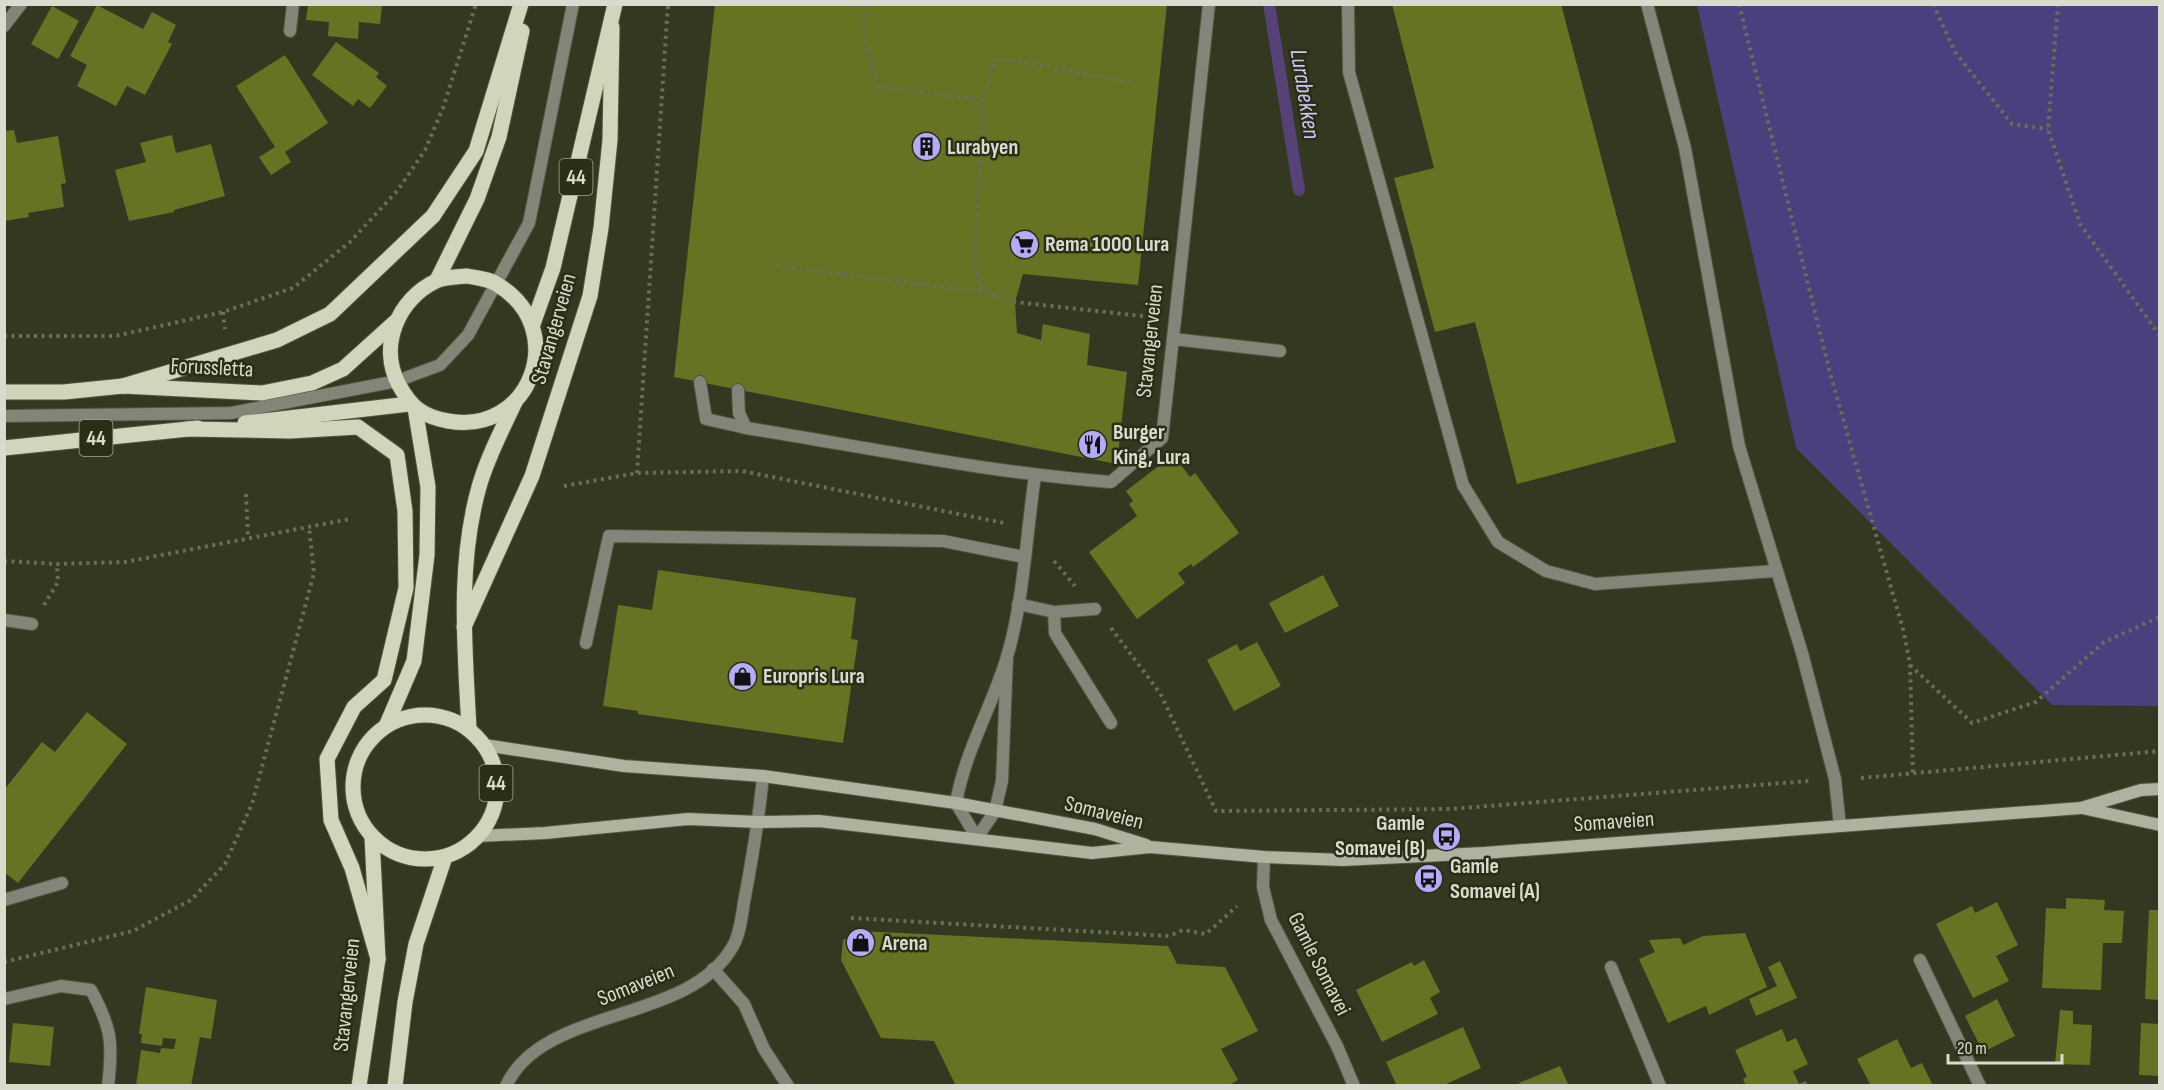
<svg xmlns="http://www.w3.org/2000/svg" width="2164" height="1090" viewBox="0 0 2164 1090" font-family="'Sofia Sans Condensed',sans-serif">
<rect width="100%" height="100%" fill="#333820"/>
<path fill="#4a407e" d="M1697 5H2159V706L2052 705 1796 448Z"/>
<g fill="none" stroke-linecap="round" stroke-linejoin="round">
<path stroke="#574278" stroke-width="12" d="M1269 4 1299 190"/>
</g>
<g fill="#677222">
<path d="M715 4H1167L1138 285 1023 274 1015 302 1017 333 1041 340 1043 324 1090 334 1087 365 1127 372 1117 464 674 377Z"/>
<path d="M1392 4H1561L1676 442 1517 484 1475 322 1435 332 1394 178 1434 168Z"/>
<path d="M97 5 143 29 152 12 176 25 168 42 172 44 145 95 127 86 116 106 77 86 87 65 70 56Z"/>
<path d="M308 5H382L380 24 359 22 358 39 328 36 329 22 306 20Z"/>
<path d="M52 6 79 21 58 59 31 44Z"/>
<path d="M336 42 379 73 376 77 387 86 370 108 358 99 353 106 312 75Z"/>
<path d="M285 55 328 123 285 152 291 162 271 175 259 157 275 147 236 86Z"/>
<path d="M14 130 17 143 58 136 66 183 61 184 64 207 28 213 29 217 4 221V131Z"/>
<path d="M172 135 176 153 211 144 225 196 174 210V212L129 221 115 170 146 162 140 143Z"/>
<path d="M1173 455 1190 477 1195 473 1239 533 1193 567 1191 564 1178 573 1185 583 1137 619 1089 552 1137 516 1129 504 1133 501 1126 491Z"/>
<path d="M658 570 856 598 851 639 858 640 843 743 638 714V711L603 706 618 605 652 610Z"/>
<path d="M1323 575 1339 606 1285 633 1269 603Z"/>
<path d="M1257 642 1281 686 1234 711 1207 660 1237 644 1240 651Z"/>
<path d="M87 712 127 744 18 883 4 872V790L42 742 55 752Z"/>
<path d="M2066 898 2105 900 2104 910 2124 911 2122 943H2103L2101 990 2042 988 2046 908 2066 909Z"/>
<path d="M1997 902 2018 945 1996 956 2009 981 1973 998 1936 924 1972 906 1975 913Z"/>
<path d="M2149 910H2160V1000L2145 999Z"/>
<path d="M860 931 1168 946 1177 964 1225 967 1258 1031 1221 1049 1238 1080 1228 1086H956L934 1041 881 1038 841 960 843 940Z"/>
<path d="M1745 933 1767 987 1709 1015 1706 1006 1668 1023 1639 959 1655 952 1649 940 1680 938 1683 945 1703 936Z"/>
<path d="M1424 960 1440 992 1430 998 1438 1014 1382 1042 1356 990 1412 962 1414 966Z"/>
<path d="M1780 961 1797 998 1756 1016 1749 999 1777 986 1768 967Z"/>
<path d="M146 987 217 1000 211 1039 200 1037 191 1086H136L141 1050 160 1053 161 1048 174 1049 176 1039 163 1038 162 1046 141 1043 142 1034H139Z"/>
<path d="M1997 999 2015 1036 1983 1052 1965 1016Z"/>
<path d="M2060 1010 2073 1011V1024L2092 1025 2090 1065 2055 1064Z"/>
<path d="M13 1023 54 1027 50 1066 9 1062Z"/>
<path d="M2141 1023 2160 1024V1076L2139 1075Z"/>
<path d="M1463 1027 1481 1068 1442 1086H1397L1386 1062Z"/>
<path d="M1782 1029 1787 1042 1796 1038 1808 1064 1793 1071 1799 1084 1806 1081 1808 1086H1746L1743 1079 1747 1077 1735 1050Z"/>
<path d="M1897 1039 1911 1068 1922 1063 1933 1086H1871L1857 1059Z"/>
<path d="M1560 1066 1569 1086H1520L1519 1083Z"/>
</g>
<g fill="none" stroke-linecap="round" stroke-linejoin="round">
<defs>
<g id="service">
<path d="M1348 4 1349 72 1463 485 1498 542 1546 571 1595 584 1775 571"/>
<path d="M1647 4 1685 148 1739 446 1802 653 1835 779 1840 826"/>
<path d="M1173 339 1280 351"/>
<path d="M700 382 706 419 746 428"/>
<path d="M738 390 739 413 746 428C866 447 990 473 1111 482L1162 438 1175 320"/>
<path d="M4 416 231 413 397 381 440 365 468 335 529 223 573 4"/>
<path d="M1018 604 1054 612 1095 609"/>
<path d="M1054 612 1055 633 1111 723"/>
<path d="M4 620 32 624"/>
<path d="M586 643 609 536 943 541 1024 557"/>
<path d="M1007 657 1002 781 995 811 977 838 956 803C965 751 992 707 1007 657 1024 599 1026 536 1035 476"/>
<path d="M4 900 62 883"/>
<path d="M1920 960 1980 1086"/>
<path d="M1611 967 1660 1086"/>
<path d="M713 969 744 1004 764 1049 788 1086"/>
</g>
<path id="pedestrian" d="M1175 320 1209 4"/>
<g id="minor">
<path d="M4 26 21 4"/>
<path d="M290 31 293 4"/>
<path d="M1264 857 1263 887 1271 920 1337 1046 1354 1086"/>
<path d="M4 999 61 986 91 990C112 1029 113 1043 108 1086"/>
<path d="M506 1086C543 1005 689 1025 733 946 740 934 742 915 744 902 752 860 759 818 763 776"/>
</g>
<g id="secondary">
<path d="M484 745 624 766 763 776 956 803 1095 829 1146 845"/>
<path d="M2082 808 2160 825"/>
<path d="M478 836 545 833 688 819 759 822 819 821 1092 853 1150 847 1264 857 1343 860 1484 853 2081 808 2141 790 2160 789"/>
</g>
<g id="primary">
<path d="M467 276C477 278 490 279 498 285 570 329 531 436 448 421 422 416 411 407 399 385 378 346 398 299 436 281 445 277 457 277 467 276Z"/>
<path d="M437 280 477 199 499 137 522 31"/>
<path d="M533 324 553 268 615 4"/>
<path d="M123 386 277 340 330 314 433 216 476 151 521 4"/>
<path d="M4 392H64L123 386 262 393 312 383 343 369 395 322"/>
<path d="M245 423 409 404"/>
<path d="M187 429 290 431 358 427 397 455 405 511 406 588 384 680 354 707 327 759 331 820 352 868 378 959"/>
<path d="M4 448 198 428"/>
<path d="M464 627 532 476 590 296 601 228 610 140 612 27"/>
<circle cx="425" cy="787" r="72"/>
<path d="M387 724 414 661 427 555 428 487 415 408"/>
<path d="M469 729C465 649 457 565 479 487 487 458 502 430 515 402"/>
<path d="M359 1086 378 959 372 837"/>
<path d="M395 1086 405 1002 416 944 445 857"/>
</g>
</defs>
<use href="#service" stroke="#51553f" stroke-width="14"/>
<use href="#pedestrian" stroke="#51553f" stroke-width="14"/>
<use href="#minor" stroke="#51553f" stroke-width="14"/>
<use href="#secondary" stroke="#51553f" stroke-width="14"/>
<use href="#primary" stroke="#51553f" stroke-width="17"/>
<g stroke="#696e59" stroke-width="4" stroke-dasharray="3 4.5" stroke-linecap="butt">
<path d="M863 4V34L878 87 983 100"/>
<path d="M1739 4 1830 373 1904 633 1910 664 1913 775"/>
<path d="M1933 4 1955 52 2012 124 2048 129"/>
<path d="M2058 4 2048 129 2080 224 2160 336"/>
<path d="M1131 83 1014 60 994 61 983 100 974 261 983 292 1015 302 1151 317"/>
<path d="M777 266 983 292"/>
<path d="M223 312 225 329"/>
<path d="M4 336H115L223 312 293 288 350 242 398 190 425 150 443 108 476 4"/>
<path d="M637 473 668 4"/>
<path d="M564 486 637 473 742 471 1004 523"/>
<path d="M246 494 248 538"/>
<path d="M4 561 57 564 125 562 350 519"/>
<path d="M1054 561 1075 586"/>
<path d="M44 605 58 582 57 564"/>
<path d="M1111 628 1160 693 1216 811 1450 809 1809 781"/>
<path d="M1910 665 1972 723 2036 702 2104 642 2160 617"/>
<path d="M1861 778 2160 751"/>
<path d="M851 918 1169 936 1183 930 1206 934 1237 906"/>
<path d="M4 962 133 931 191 900 225 864 252 804 314 573 309 527"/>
</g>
<use href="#service" stroke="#838579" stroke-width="12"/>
<use href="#pedestrian" stroke="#838579" stroke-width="12"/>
<use href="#minor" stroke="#838579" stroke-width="12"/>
<use href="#secondary" stroke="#aeb29f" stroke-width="12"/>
<use href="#primary" stroke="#d0d5bc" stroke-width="15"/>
</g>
<defs>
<symbol id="building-disc" viewBox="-11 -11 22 22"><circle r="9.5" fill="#b5acf8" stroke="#292e16"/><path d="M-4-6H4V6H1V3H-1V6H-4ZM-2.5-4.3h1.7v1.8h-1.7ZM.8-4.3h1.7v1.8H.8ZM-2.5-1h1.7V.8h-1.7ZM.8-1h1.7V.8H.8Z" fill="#111"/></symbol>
<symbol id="supermarket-disc" viewBox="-11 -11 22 22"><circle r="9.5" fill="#b5acf8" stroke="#292e16"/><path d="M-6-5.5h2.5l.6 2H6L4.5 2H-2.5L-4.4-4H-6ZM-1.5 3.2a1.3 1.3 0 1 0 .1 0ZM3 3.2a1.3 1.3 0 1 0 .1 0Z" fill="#111"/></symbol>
<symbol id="restaurant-disc" viewBox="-11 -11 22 22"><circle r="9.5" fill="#b5acf8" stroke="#292e16"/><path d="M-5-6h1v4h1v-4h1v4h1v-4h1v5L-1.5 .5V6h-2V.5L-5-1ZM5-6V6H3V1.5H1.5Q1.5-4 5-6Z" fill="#111"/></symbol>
<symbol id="shop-disc" viewBox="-11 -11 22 22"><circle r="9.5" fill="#b5acf8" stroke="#292e16"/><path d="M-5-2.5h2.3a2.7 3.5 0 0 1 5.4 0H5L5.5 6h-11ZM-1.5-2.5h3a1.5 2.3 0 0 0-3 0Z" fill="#111"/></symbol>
<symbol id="bus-disc" viewBox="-11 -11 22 22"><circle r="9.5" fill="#b5acf8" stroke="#292e16"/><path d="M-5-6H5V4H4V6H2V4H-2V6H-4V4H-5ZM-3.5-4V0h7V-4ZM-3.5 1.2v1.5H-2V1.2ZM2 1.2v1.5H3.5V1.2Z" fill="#111"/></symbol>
</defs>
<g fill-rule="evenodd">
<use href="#building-disc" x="910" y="130" width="33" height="33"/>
<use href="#supermarket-disc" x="1008" y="228" width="33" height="33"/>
<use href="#restaurant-disc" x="1076" y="428" width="33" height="33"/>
<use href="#shop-disc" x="726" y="660" width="33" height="33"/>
<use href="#bus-disc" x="1430" y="820" width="33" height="33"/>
<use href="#bus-disc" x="1412" y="862" width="33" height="33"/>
<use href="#shop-disc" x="844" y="926" width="33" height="33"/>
</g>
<g text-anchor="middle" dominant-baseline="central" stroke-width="5" stroke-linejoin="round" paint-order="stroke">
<g fill="#292e16" stroke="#a4a796" stroke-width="1.5">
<rect x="559.5" y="159" width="33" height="36" rx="4.5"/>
<rect x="79.5" y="420" width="33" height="36" rx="4.5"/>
<rect x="479.5" y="765" width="33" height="36" rx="4.5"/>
</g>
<g font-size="21" font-weight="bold" fill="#d8dbcd">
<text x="576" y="177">44</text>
<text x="96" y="438">44</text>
<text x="496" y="783">44</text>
</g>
<g font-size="22" font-weight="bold" fill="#d8dbcd" stroke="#292e16" text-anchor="start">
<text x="947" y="147">Lurabyen</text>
<text x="1045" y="244">Rema 1000 Lura</text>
<text x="1113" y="432">Burger<tspan x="1113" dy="25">King, Lura</tspan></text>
<text x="763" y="676">Europris Lura</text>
<text x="1425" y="823" text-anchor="end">Gamle<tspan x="1425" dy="25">Somavei (B)</tspan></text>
<text x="1450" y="866">Gamle<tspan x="1450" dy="25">Somavei (A)</tspan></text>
<text x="882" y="943">Arena</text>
</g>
<g font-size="22" fill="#d8dbcd" stroke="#292e16">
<text transform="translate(554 329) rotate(-74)">Stavangerveien</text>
<text transform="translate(1150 341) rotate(-84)">Stavangerveien</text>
<text transform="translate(212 368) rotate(3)">Forussletta</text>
<text transform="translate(1104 813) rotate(14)">Somaveien</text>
<text transform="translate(1614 822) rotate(-4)">Somaveien</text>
<text transform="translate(1319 964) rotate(63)">Gamle Somavei</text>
<text transform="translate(636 985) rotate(-22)">Somaveien</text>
<text transform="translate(347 995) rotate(-84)">Stavangerveien</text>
</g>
<g font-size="24" font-style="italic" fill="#ccc8f6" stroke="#292e16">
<text transform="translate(1305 94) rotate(81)">Lurabekken</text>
</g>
</g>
<rect width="2164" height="1090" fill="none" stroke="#d8dbcd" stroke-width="12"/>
<path d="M1948 1054v9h114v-9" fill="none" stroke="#d8dbcd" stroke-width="3"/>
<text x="1957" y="1054" font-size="18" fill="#d8dbcd" stroke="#292e16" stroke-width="4.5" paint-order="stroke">20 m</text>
</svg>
